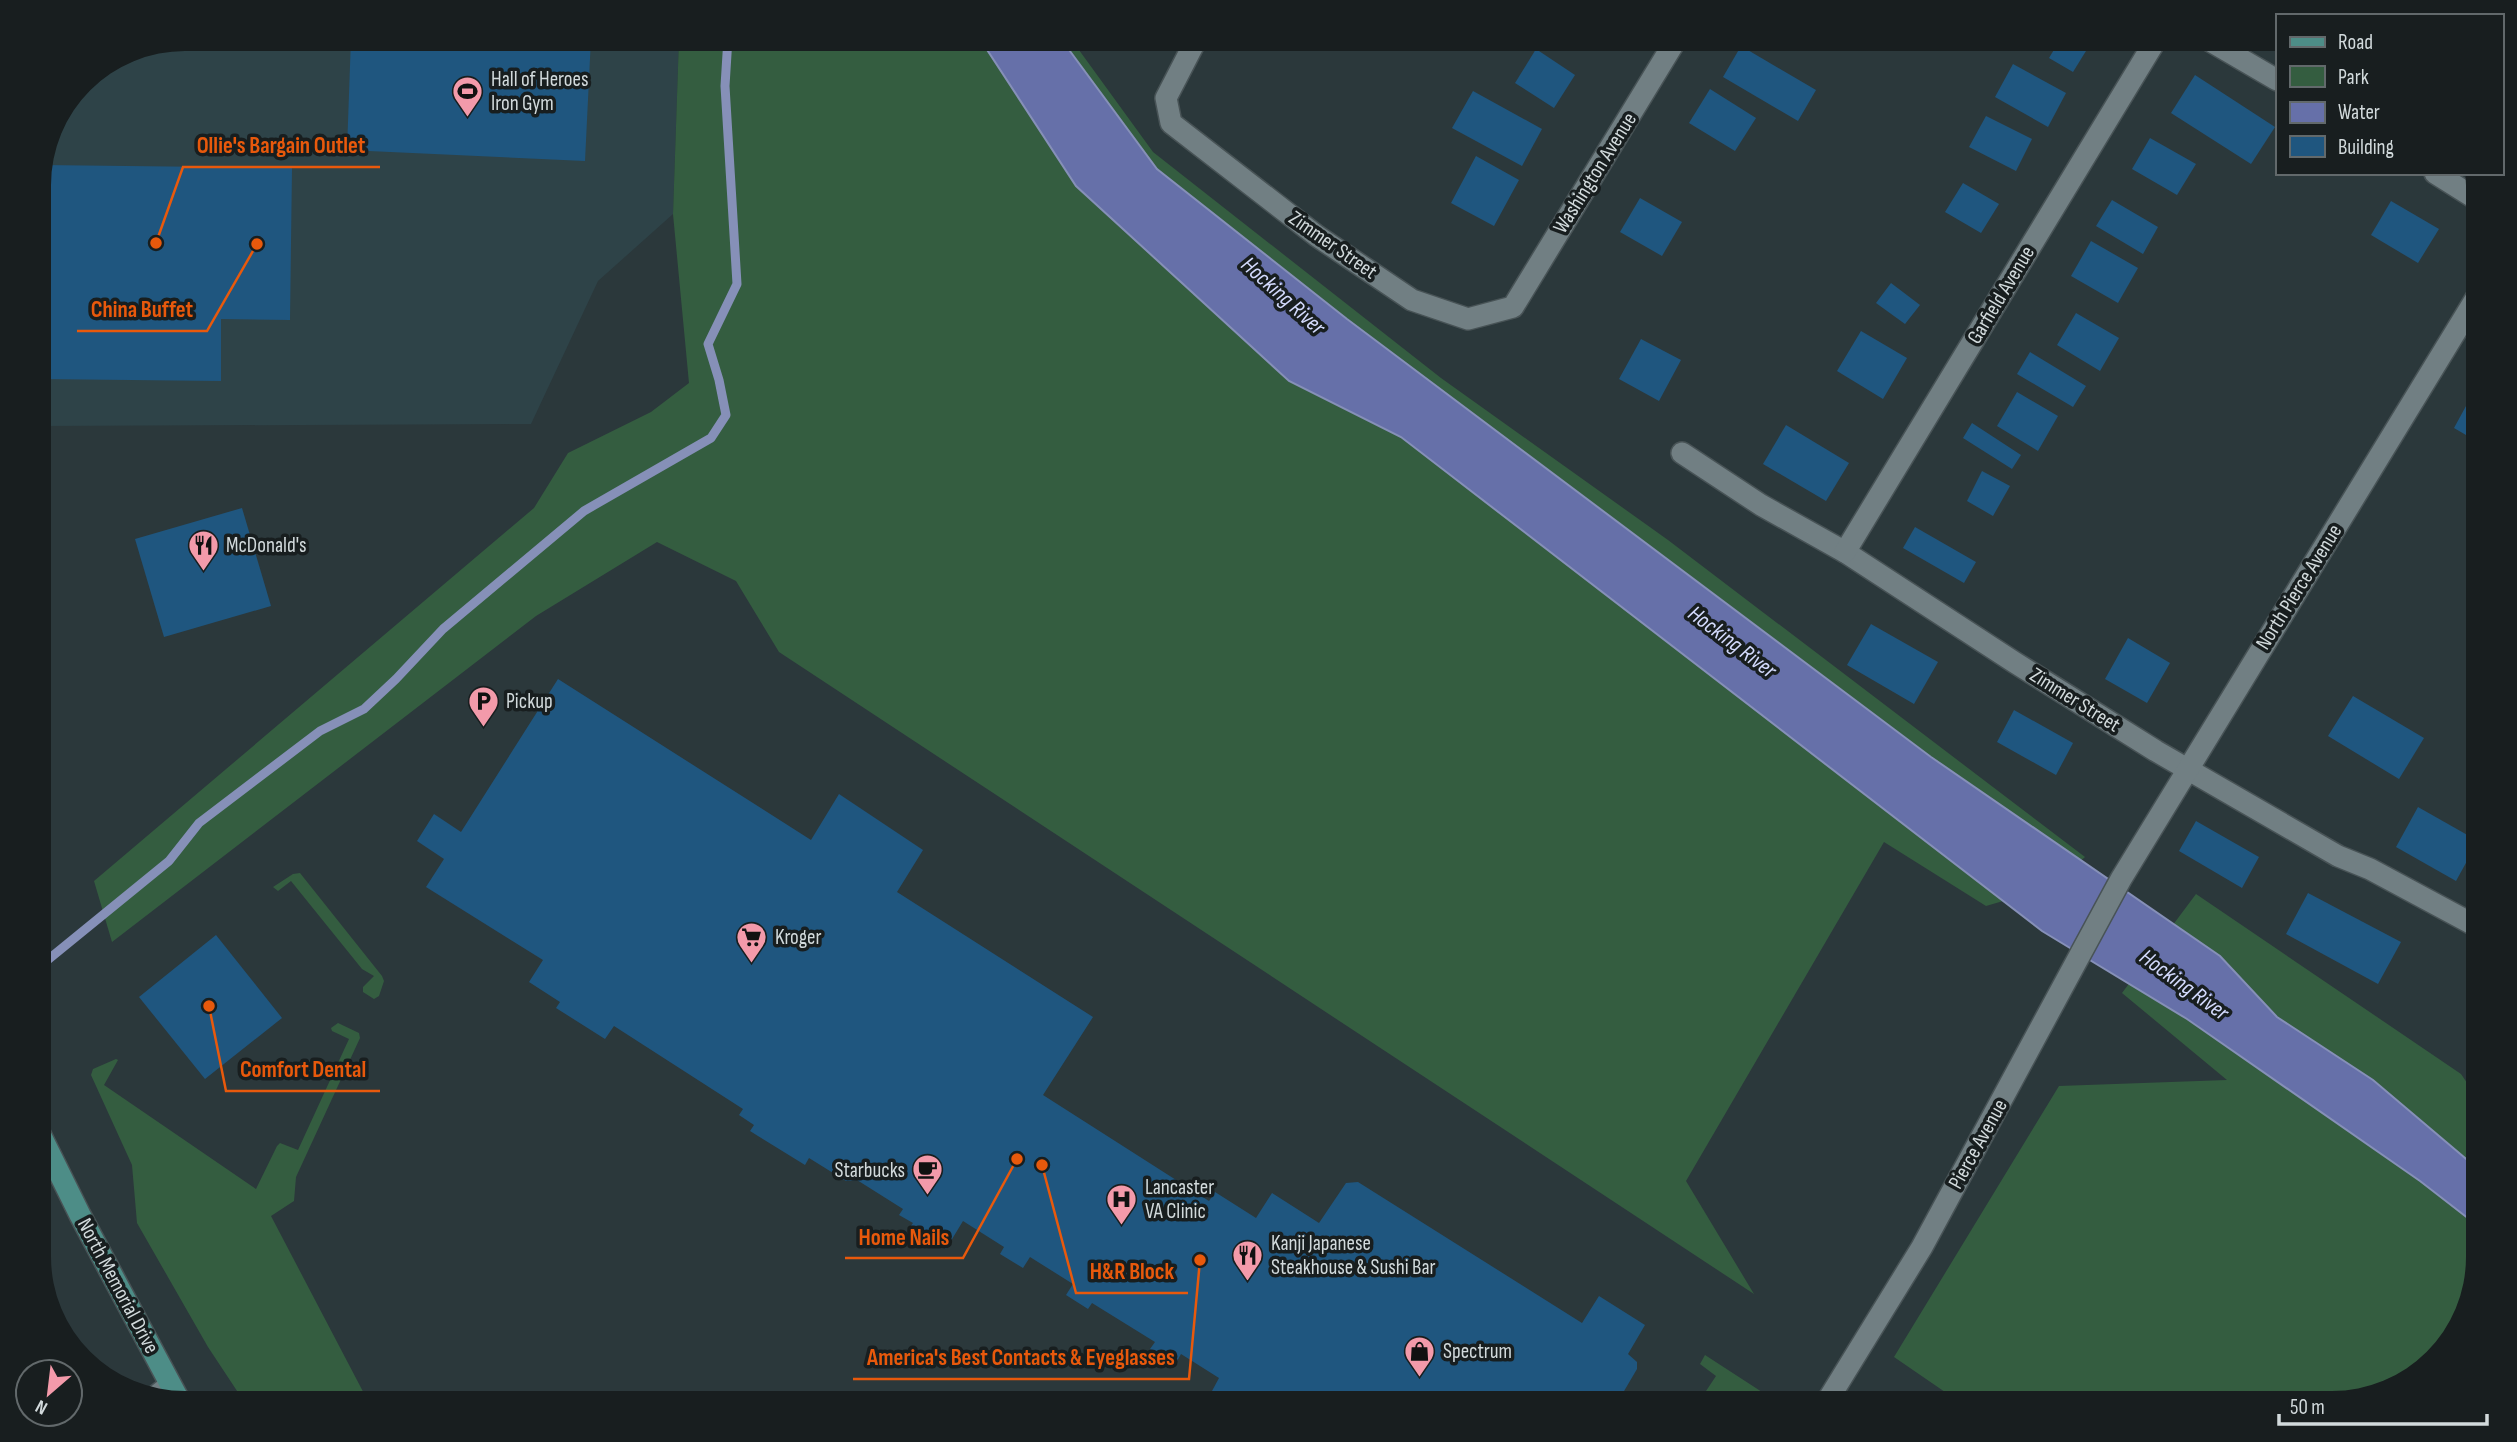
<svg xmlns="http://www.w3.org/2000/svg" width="2517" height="1442" viewBox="0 0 2517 1442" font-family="'Sofia Sans Condensed',sans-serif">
<rect width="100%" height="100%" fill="#2b383b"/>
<path fill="#2e4348" d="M185 38 679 39 673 214 598 281 531 424 39 426V176L50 128 82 81 129 49Z"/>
<g fill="#345d40">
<path d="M679 38 1071 39 1153 152 1441 378 1668 540 2085 857 2051 887 1986 906 1884 842 1686 1181 1754 1294 779 652 736 581 657 542 536 616 112 942 94 881 534 508 568 453 651 412 689 383 673 214Z"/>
<path d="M300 873 382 976 384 981 379 996 374 999 363 992V987L374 976 362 969 291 881 278 891 273 887 293 874Z"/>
<path d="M2196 894 2461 1074 2478 1099V1258L2462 1317 2447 1343 2406 1384 2333 1403H1961L1894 1357 2059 1086 2227 1080 2122 993Z"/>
<path d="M338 1023 359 1033 360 1038 296 1177 294 1201 271 1216 369 1403H245L208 1347 137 1223 132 1165 91 1075 93 1069 116 1059 118 1060 104 1085 256 1189 277 1146 280 1143 298 1150 349 1039 332 1031 331 1028Z"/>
<path d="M1705 1355 1762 1392 1770 1403H1698L1716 1376 1700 1364Z"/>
</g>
<path fill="#6670a9" stroke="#8690b8" stroke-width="2" d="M980 39H1061L1157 169 1347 319 1931 757 2220 956 2277 1017 2373 1080 2478 1169V1226L2420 1181 2187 1019 2042 931 1401 437 1289 381 1076 186Z"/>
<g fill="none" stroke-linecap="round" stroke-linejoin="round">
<path stroke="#8690b8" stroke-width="9" d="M39 967 169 861 199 823 320 731 364 709 396 679 443 629 584 511 711 438 726 415 719 380 708 344 737 284 725 86 728 38"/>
</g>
<g fill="#1f567f">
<path d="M351 38H591L585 161 347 150Z"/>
<path d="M2061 38H2094L2073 72 2049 58Z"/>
<path d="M1741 46 1816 90 1798 121 1723 77Z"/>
<path d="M1536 49 1575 75 1554 108 1515 83Z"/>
<path d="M2013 64 2066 93 2048 127 1995 97Z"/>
<path d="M2195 75 2275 127 2251 164 2171 113Z"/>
<path d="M1710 89 1756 118 1735 151 1689 123Z"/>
<path d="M1473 91 1542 129 1522 166 1452 128Z"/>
<path d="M1986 116 2032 139 2016 171 1969 147Z"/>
<path d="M2150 138 2196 164 2177 195 2132 169Z"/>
<path d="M1476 156 1519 180 1494 226 1451 203Z"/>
<path d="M41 165 292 168 290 320 221 319V381L39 379V176Z"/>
<path d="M1963 183 1999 204 1981 233 1945 212Z"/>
<path d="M1640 198 1682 222 1662 256 1620 232Z"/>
<path d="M2112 200 2158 227 2143 254 2096 226Z"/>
<path d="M2391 201 2439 229 2418 263 2371 235Z"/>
<path d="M2091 241 2138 268 2118 303 2071 276Z"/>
<path d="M1891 283 1920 305 1905 324 1876 303Z"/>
<path d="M2076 313 2119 338 2100 371 2057 345Z"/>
<path d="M1861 331 1907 358 1883 399 1837 371Z"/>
<path d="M1641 339 1681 360 1659 401 1619 379Z"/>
<path d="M2030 352 2086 386 2073 407 2017 374Z"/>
<path d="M2017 392 2058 416 2038 451 1997 426Z"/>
<path d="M2472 395 2478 399V442L2454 428Z"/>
<path d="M1972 423 2021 455 2012 469 1963 438Z"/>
<path d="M1786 425 1849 463 1826 501 1763 464Z"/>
<path d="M1982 471 2010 486 1993 516 1967 501Z"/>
<path d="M242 508 271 606 164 637 135 539Z"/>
<path d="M1915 527 1976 562 1964 583 1903 548Z"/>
<path d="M1871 624 1938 662 1914 704 1847 665Z"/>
<path d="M2128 638 2170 663 2147 703 2105 679Z"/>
<path d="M558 679 811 840 839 794 923 850 897 892 1093 1017 1043 1095 1209 1201 1215 1192 1256 1218 1272 1193 1319 1223 1346 1183 1358 1182 1582 1323 1599 1296 1645 1325 1628 1354 1637 1362V1369L1617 1403H1215L1212 1391 1219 1378 1181 1354 1175 1365 1150 1349 1155 1342 1092 1303 1088 1309 1066 1295 1073 1284 1030 1257 1023 1268 1000 1254 1004 1247 963 1221 946 1249 910 1227 913 1223 899 1215 903 1209 857 1180 846 1181 809 1158 805 1165 750 1131 754 1125 739 1115 743 1109 614 1026 605 1039 556 1008 560 1002 529 982 543 960 426 887 444 859 417 841 434 814 461 832Z"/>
<path d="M2353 696 2424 738 2399 779 2328 736Z"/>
<path d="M2014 710 2073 743 2056 775 1997 742Z"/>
<path d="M2418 807 2478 841 2456 881 2396 847Z"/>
<path d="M2196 821 2259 857 2242 888 2179 851Z"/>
<path d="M2308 893 2401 942 2378 984 2286 934Z"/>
<path d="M216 935 282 1018 205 1079 139 997Z"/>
</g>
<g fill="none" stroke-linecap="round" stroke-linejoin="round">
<defs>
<g id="minor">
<path d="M1197 38 1166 98 1171 123 1317 236 1412 300 1468 319 1513 307 1677 38"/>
<path d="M2205 38 2277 80"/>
<path d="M2435 173 2478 200"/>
<path d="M1682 453 1761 505 1845 552 2014 662 2156 751 2338 856 2370 869 2478 927"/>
<path d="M1845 552 2157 38"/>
<path d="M156 1396 170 1385"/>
</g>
<path id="tertiary" d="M1826 1403 1922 1247 2121 879 2478 295"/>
<path id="primary" d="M39 1132 80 1215 180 1402"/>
</defs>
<use href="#minor" stroke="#485356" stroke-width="24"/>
<use href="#tertiary" stroke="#485356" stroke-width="24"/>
<use href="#primary" stroke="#485356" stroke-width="24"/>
<use href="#minor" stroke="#717f83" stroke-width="21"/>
<use href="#tertiary" stroke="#717f83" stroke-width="21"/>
<use href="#primary" stroke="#4d8d87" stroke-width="21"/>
</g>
<defs>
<symbol id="stadium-pin" viewBox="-11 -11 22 30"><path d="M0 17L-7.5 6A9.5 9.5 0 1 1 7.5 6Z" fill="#f39aaa" stroke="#181e1f"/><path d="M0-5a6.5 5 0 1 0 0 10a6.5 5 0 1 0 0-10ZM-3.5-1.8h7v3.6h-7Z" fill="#111"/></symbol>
<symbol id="restaurant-pin" viewBox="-11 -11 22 30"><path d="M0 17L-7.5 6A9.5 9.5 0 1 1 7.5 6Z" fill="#f39aaa" stroke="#181e1f"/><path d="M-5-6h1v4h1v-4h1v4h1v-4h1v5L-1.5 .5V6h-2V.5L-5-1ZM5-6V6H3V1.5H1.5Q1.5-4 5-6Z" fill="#111"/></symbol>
<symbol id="parking-pin" viewBox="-11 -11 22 30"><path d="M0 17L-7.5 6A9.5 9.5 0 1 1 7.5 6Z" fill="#f39aaa" stroke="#181e1f"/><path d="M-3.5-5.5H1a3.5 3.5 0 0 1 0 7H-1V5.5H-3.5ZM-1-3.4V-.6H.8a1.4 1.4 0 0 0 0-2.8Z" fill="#111"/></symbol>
<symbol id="supermarket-pin" viewBox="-11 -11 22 30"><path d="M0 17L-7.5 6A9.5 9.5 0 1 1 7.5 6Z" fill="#f39aaa" stroke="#181e1f"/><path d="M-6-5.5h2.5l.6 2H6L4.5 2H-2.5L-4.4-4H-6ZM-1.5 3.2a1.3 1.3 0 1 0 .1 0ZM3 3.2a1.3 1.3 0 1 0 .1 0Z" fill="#111"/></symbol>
<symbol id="cafe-pin" viewBox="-11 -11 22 30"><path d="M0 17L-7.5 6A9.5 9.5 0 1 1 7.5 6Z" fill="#f39aaa" stroke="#181e1f"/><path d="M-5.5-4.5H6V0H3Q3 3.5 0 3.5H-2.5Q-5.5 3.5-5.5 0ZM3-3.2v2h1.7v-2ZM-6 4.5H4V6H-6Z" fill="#111"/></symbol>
<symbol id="hospital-pin" viewBox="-11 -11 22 30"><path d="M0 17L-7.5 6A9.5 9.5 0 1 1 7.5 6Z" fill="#f39aaa" stroke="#181e1f"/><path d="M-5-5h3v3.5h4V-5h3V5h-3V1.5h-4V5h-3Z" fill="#111"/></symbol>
<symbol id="shop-pin" viewBox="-11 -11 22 30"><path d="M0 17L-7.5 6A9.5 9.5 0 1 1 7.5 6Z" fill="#f39aaa" stroke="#181e1f"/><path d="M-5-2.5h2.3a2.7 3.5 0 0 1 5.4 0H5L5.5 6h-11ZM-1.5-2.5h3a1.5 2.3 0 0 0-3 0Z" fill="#111"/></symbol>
</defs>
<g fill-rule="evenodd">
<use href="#stadium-pin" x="450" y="74" width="35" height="47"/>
<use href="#restaurant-pin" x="186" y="528" width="35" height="47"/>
<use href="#parking-pin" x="466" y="684" width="35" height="47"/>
<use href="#supermarket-pin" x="734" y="920" width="35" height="47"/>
<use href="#cafe-pin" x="910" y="1152" width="35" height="47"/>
<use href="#hospital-pin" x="1104" y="1182" width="35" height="47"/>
<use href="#restaurant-pin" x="1230" y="1238" width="35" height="47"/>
<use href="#shop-pin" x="1402" y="1334" width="35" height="47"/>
</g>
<g text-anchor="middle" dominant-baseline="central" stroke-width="7" stroke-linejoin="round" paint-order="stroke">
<g font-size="21" fill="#d2dadc" stroke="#181e1f" text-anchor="start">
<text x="491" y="79">Hall of Heroes<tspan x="491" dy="24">Iron Gym</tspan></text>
<text x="226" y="545">McDonald's</text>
<text x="506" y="701">Pickup</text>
<text x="775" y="937">Kroger</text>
<text x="905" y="1170" text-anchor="end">Starbucks</text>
<text x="1145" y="1187">Lancaster<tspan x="1145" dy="24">VA Clinic</tspan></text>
<text x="1271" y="1243">Kanji Japanese<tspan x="1271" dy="24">Steakhouse &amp; Sushi Bar</tspan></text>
<text x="1443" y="1351">Spectrum</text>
</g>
<g font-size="21" fill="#d2dadc" stroke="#181e1f">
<text transform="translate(1595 173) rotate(-58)">Washington Avenue</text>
<text transform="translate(1333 245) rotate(35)">Zimmer Street</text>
<text transform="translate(2001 295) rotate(-59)">Garfield Avenue</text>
<text transform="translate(2299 587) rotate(-58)">North Pierce Avenue</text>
<text transform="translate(2075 700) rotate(32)">Zimmer Street</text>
<text transform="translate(1978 1144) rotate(-61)">Pierce Avenue</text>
<text transform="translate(118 1286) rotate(62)">North Memorial Drive</text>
</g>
<g font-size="23" font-style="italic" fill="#d3dafc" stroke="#181e1f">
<text transform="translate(1283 296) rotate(42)">Hocking River</text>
<text transform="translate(1732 642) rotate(37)">Hocking River</text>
<text transform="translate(2184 985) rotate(36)">Hocking River</text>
</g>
</g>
<path d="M0 0H2517V1442H0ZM185 51H2332A134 134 0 0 1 2466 185V1257A134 134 0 0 1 2332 1391H185A134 134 0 0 1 51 1257V185A134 134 0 0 1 185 51Z" fill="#181e1f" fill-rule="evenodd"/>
<path fill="none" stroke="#e8590c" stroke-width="2.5" d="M156 243L183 167H380M257 244L207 331H77M209 1006L226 1091H380M1017 1159L963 1258H845M1042 1165L1076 1293H1188M1200 1260L1189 1379H853"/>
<g fill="#e8590c" stroke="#181e1f" stroke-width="2.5">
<circle cx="156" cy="243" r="7"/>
<circle cx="257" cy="244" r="7"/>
<circle cx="209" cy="1006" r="7"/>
<circle cx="1017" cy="1159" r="7"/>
<circle cx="1042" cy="1165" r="7"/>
<circle cx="1200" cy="1260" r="7"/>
</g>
<g font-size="23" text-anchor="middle" font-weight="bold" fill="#e8590c" stroke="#181e1f" stroke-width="7" stroke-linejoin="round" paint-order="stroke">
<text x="281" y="153">Ollie's Bargain Outlet</text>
<text x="142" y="317">China Buffet</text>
<text x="303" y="1077">Comfort Dental</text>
<text x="904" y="1245">Home Nails</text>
<text x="1132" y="1279">H&amp;R Block</text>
<text x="1021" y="1365">America's Best Contacts &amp; Eyeglasses</text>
</g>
<rect x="2276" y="14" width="228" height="161" fill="#181e1f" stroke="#62696b" stroke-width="2"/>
<rect x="2290" y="37" width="35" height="10" fill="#4d8d87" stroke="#62696b" stroke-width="2"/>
<text x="2338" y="49" font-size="21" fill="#d2dadc">Road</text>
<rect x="2290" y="66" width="35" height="21" fill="#345d40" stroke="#62696b" stroke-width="2"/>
<text x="2338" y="84" font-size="21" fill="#d2dadc">Park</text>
<rect x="2290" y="102" width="35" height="21" fill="#6670a9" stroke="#62696b" stroke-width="2"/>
<text x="2338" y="119" font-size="21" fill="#d2dadc">Water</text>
<rect x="2290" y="136" width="35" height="21" fill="#1f567f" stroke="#62696b" stroke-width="2"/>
<text x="2338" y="154" font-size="21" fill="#d2dadc">Building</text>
<g transform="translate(49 1393) rotate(208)"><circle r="33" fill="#181e1f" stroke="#62696b" stroke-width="2"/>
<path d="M0-5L12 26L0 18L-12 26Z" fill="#f39aaa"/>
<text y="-10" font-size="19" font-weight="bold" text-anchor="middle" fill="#d2dadc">N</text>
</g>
<path d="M2279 1414v10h208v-10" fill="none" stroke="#d2dadc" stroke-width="3.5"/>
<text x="2290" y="1414" font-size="21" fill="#d2dadc" stroke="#181e1f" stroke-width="5" paint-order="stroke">50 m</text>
</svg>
